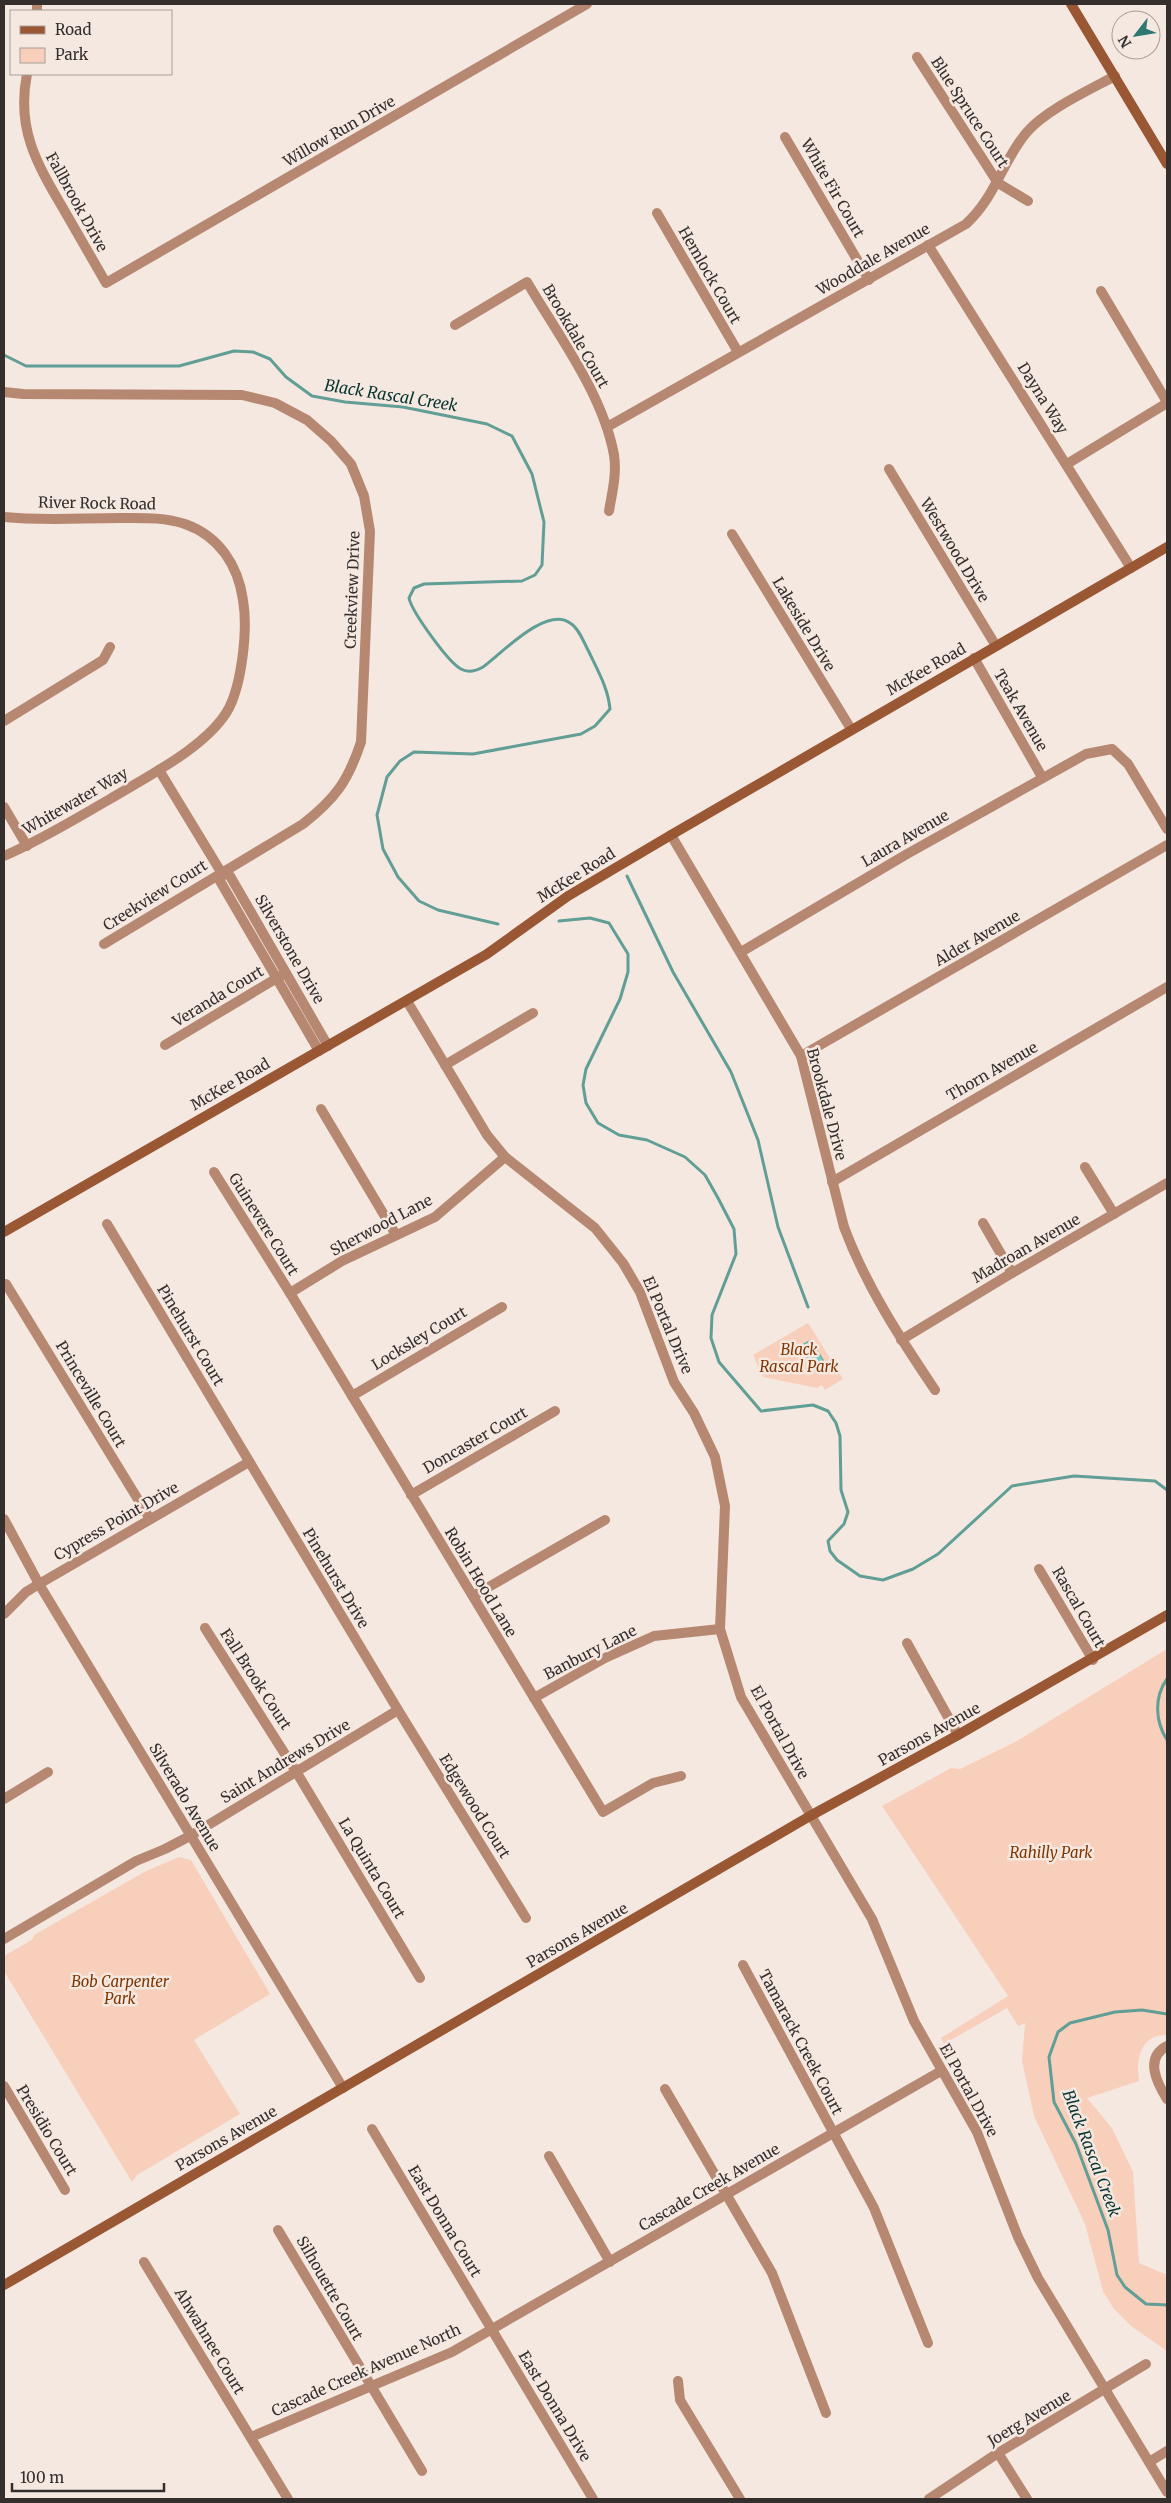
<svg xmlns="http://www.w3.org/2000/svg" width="1171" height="2503" viewBox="0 0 1171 2503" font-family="Merriweather,serif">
<defs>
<pattern id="water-ripples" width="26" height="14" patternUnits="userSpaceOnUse" patternTransform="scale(1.25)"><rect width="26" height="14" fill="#73cdc3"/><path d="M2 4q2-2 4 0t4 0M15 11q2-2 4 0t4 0" fill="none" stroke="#64b0a8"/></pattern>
</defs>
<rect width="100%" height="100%" fill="#f5e8e1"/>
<g fill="#f8cfbb">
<path d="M808 1323 843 1379 825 1390 822 1385 817 1388 763 1377 753 1355Z"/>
<path d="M1167 1649V2035C1140 2034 1136 2060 1139 2081L1087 2098 1112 2128 1133 2172 1139 2263 1167 2275V2351L1131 2326 1114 2309 1103 2291 1085 2224 1034 2116 1022 2061 1025 2023 1018 2026 1007 2008 944 2044 941 2038 1008 1996 882 1806 951 1768 960 1769 1015 1742Z"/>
<path d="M179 1857 191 1860 270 1994 194 2040 240 2114 137 2175 132 2182 4 1971V1956L33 1939 34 1935 146 1871Z"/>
</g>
<path fill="url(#water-ripples)" stroke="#609e96" d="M811 1340 828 1368 817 1374 800 1346Z"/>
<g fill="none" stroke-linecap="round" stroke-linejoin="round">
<g stroke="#609e96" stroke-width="3">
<path d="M4 355 26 366H179L234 351 253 352 270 359 286 377 312 396 345 402 403 407 487 424 512 436 532 474 544 522 542 565 535 575 522 581 424 584 414 588 409 598C412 612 448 662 461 669 468 673 476 671 483 667 502 653 546 606 570 623 579 628 584 643 589 652 598 671 608 688 610 709L595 726 581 734 473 754 414 752 400 761 387 777 377 815 383 849 398 877 419 901 438 910 498 924"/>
<path d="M627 876 673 972 731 1072 758 1140 778 1227 808 1307"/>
<path d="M559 921 590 918 609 923 628 954V972L620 999 586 1069 583 1085 586 1103 598 1123 619 1135 647 1140 685 1157 705 1175 718 1198 734 1229 736 1254 712 1315 711 1338 719 1362 761 1411 813 1405 828 1411 836 1423 840 1436 841 1490 848 1512 844 1524 828 1541 830 1551 837 1560 860 1576 883 1580 913 1569 938 1554 1012 1486 1074 1476 1155 1481 1167 1490"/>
<path d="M1167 1679C1154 1697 1155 1721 1167 1740"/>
<path d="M1167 2014 1142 2010 1115 2012 1070 2023 1058 2032 1049 2057 1054 2102 1076 2144 1108 2230 1117 2275 1125 2287 1146 2304 1167 2305"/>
</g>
<g stroke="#b78871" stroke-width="10">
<path d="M37 4V11"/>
<path d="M917 57 998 183 1028 201"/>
<path d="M27 74C16 129 37 164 64 210 78 234 92 259 106 283L587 4"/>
<path d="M785 137 869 280"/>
<path d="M657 213 738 352"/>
<path d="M928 245 1131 568"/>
<path d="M1101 291 1167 402"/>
<path d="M455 325 527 282C558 335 603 394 614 455 617 474 612 493 609 511"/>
<path d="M4 392 23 394 242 395 275 403 307 420 331 441 351 464 364 496 370 531 361 742C348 781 336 798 303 824L104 944"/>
<path d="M607 427 966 224C997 195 1002 161 1027 132 1046 110 1089 90 1115 76"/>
<path d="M1067 464 1167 403"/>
<path d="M889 469 996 646"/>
<path d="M4 517C42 521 82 518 121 518 142 518 164 517 185 524 219 536 238 565 243 600 248 629 242 682 229 708 209 746 146 777 110 799 75 819 41 840 4 856"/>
<path d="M732 534 851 729"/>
<path d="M974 658 1042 777"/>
<path d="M4 721 103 660 110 647"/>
<path d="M159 770 221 872 230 876 328 1046"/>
<path d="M4 807 27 846"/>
<path d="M671 835 801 1056 844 1227C866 1286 900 1338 935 1390"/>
<path d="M221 872 220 881 319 1051"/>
<path d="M741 952 907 854 1086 754 1112 749 1128 764 1167 829"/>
<path d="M407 1001 487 1135 505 1157 595 1228 623 1263 640 1292 674 1382 694 1413 715 1457 725 1506 720 1629 741 1697 872 1919 914 2021 977 2132 1018 2237 1038 2278 1167 2492"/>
<path d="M165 1045 282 975"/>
<path d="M801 1056 1167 845"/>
<path d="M445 1065 533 1013"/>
<path d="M321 1109 396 1235"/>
<path d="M1085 1167 1114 1214"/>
<path d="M214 1172 290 1293 603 1812 653 1783 681 1776"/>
<path d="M832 1182 1167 987"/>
<path d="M983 1223 1012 1273"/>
<path d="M107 1224 398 1710 526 1918"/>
<path d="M6 1284 150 1519"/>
<path d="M290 1293 342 1261 435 1217 505 1157"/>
<path d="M901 1340 1012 1273 1167 1183"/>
<path d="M352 1396 502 1307"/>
<path d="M411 1495 555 1411"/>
<path d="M4 1519 39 1584 343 2088"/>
<path d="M1039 1569 1093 1660"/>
<path d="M473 1596 605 1520"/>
<path d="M4 1614 26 1592 39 1584 249 1462"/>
<path d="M205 1628 297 1773 420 1978"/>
<path d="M907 1643 958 1735"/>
<path d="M534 1698 605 1658 654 1636 720 1629"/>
<path d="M4 1799 48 1772"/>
<path d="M4 1939 136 1861 165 1849 190 1836 398 1710"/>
<path d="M743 1965 874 2208 928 2343"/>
<path d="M1167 2046C1144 2058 1157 2083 1167 2099"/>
<path d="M4 2086 65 2190"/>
<path d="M665 2089 772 2273 826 2413"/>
<path d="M372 2129 593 2499"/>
<path d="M549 2156 610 2262"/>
<path d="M278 2230 422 2471"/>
<path d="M144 2262 288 2499"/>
<path d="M678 2381 680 2400 740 2499"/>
<path d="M251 2437 452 2352 941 2071"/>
<path d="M998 2453 1027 2499"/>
<path d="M1149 2462 1167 2451"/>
<path d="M929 2499 998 2453 1146 2364"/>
</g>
<g stroke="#995734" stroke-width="10">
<path d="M1071 4 1167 164"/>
<path d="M4 1232 487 954 568 896 671 835 1167 547"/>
<path d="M4 2285 810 1816 958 1735 1167 1615"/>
</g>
</g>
<g text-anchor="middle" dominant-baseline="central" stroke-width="5" stroke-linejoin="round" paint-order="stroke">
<g font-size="15" fill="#342f2d" stroke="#f5e8e1">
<text transform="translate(970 112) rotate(57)">Blue Spruce Court</text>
<text transform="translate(339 131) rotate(-30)">Willow Run Drive</text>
<text transform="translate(833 188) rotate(60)">White Fir Court</text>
<text transform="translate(77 202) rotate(61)">Fallbrook Drive</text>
<text transform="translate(873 259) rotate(-30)">Wooddale Avenue</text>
<text transform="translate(710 275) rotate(60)">Hemlock Court</text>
<text transform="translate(576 336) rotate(60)">Brookdale Court</text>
<text transform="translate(1043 398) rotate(58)">Dayna Way</text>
<text transform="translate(97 503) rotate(1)">River Rock Road</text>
<text transform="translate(955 550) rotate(59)">Westwood Drive</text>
<text transform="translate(352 590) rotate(-88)">Creekview Drive</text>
<text transform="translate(804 624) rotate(59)">Lakeside Drive</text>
<text transform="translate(926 669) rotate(-30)">McKee Road</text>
<text transform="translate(1021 710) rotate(60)">Teak Avenue</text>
<text transform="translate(75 801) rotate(-30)">Whitewater Way</text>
<text transform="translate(905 838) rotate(-30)">Laura Avenue</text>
<text transform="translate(576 875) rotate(-32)">McKee Road</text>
<text transform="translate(155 895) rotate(-32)">Creekview Court</text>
<text transform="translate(977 938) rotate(-30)">Alder Avenue</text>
<text transform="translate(290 949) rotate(60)">Silverstone Drive</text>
<text transform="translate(218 996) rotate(-31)">Veranda Court</text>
<text transform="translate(992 1071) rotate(-30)">Thorn Avenue</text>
<text transform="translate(230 1084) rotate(-30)">McKee Road</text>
<text transform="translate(827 1104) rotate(75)">Brookdale Drive</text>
<text transform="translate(264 1224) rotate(58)">Guinevere Court</text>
<text transform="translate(381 1225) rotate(-28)">Sherwood Lane</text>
<text transform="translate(1026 1248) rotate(-30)">Madroan Avenue</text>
<text transform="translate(668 1325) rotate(67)">El Portal Drive</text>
<text transform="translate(191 1335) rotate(59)">Pinehurst Court</text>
<text transform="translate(419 1338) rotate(-31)">Locksley Court</text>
<text transform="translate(91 1394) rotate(59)">Princeville Court</text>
<text transform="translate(475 1440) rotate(-30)">Doncaster Court</text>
<text transform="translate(116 1521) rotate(-30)">Cypress Point Drive</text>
<text transform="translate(336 1578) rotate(59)">Pinehurst Drive</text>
<text transform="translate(481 1582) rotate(59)">Robin Hood Lane</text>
<text transform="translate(1079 1607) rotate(60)">Rascal Court</text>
<text transform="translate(590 1652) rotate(-27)">Banbury Lane</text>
<text transform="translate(256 1679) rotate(57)">Fall Brook Court</text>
<text transform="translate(780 1732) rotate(61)">El Portal Drive</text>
<text transform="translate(929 1734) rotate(-29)">Parsons Avenue</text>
<text transform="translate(285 1761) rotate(-31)">Saint Andrews Drive</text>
<text transform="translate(185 1797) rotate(59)">Silverado Avenue</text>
<text transform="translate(475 1806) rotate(58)">Edgewood Court</text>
<text transform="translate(372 1868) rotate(59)">La Quinta Court</text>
<text transform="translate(577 1935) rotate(-30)">Parsons Avenue</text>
<text transform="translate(801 2042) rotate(62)">Tamarack Creek Court</text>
<text transform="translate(969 2090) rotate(61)">El Portal Drive</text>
<text transform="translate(47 2130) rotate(59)">Presidio Court</text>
<text transform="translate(226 2138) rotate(-30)">Parsons Avenue</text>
<text transform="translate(709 2187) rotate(-30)">Cascade Creek Avenue</text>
<text transform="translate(445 2221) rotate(59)">East Donna Court</text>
<text transform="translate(330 2288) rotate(60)">Silhouette Court</text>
<text transform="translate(210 2341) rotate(59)">Ahwahnee Court</text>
<text transform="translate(366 2370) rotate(-24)">Cascade Creek Avenue North</text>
<text transform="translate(555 2406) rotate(59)">East Donna Drive</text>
<text transform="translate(1029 2418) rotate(-31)">Joerg Avenue</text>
</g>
<g font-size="15" font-style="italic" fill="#803600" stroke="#f5e8e1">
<text x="799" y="1349">Black<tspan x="799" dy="17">Rascal Park</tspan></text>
<text x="1051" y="1852">Rahilly Park</text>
<text x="120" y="1981">Bob Carpenter<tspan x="120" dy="17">Park</tspan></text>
</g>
<g font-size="16" font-style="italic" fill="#073430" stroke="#f5e8e1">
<text transform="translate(391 395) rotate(9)">Black Rascal Creek</text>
<text transform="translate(1092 2153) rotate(69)">Black Rascal Creek</text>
</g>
</g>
<rect width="1171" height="2503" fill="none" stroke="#342f2d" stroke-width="10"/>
<rect x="10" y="10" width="162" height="65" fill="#f5e8e1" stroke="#a89e99"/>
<rect x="20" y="26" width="25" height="8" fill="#995734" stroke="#a89e99"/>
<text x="55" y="35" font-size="15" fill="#342f2d">Road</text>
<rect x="20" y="48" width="25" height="15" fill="#f8cfbb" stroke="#a89e99"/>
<text x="55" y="60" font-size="15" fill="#342f2d">Park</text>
<g transform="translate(1136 35) rotate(239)"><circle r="24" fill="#f5e8e1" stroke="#a89e99"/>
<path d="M0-4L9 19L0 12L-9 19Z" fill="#2f7771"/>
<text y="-8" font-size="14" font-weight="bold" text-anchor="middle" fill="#342f2d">N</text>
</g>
<path d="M12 2483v8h152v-8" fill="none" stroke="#342f2d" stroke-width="2.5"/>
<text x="20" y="2483" font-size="15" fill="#342f2d" stroke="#f5e8e1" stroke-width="4" paint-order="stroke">100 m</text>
</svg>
